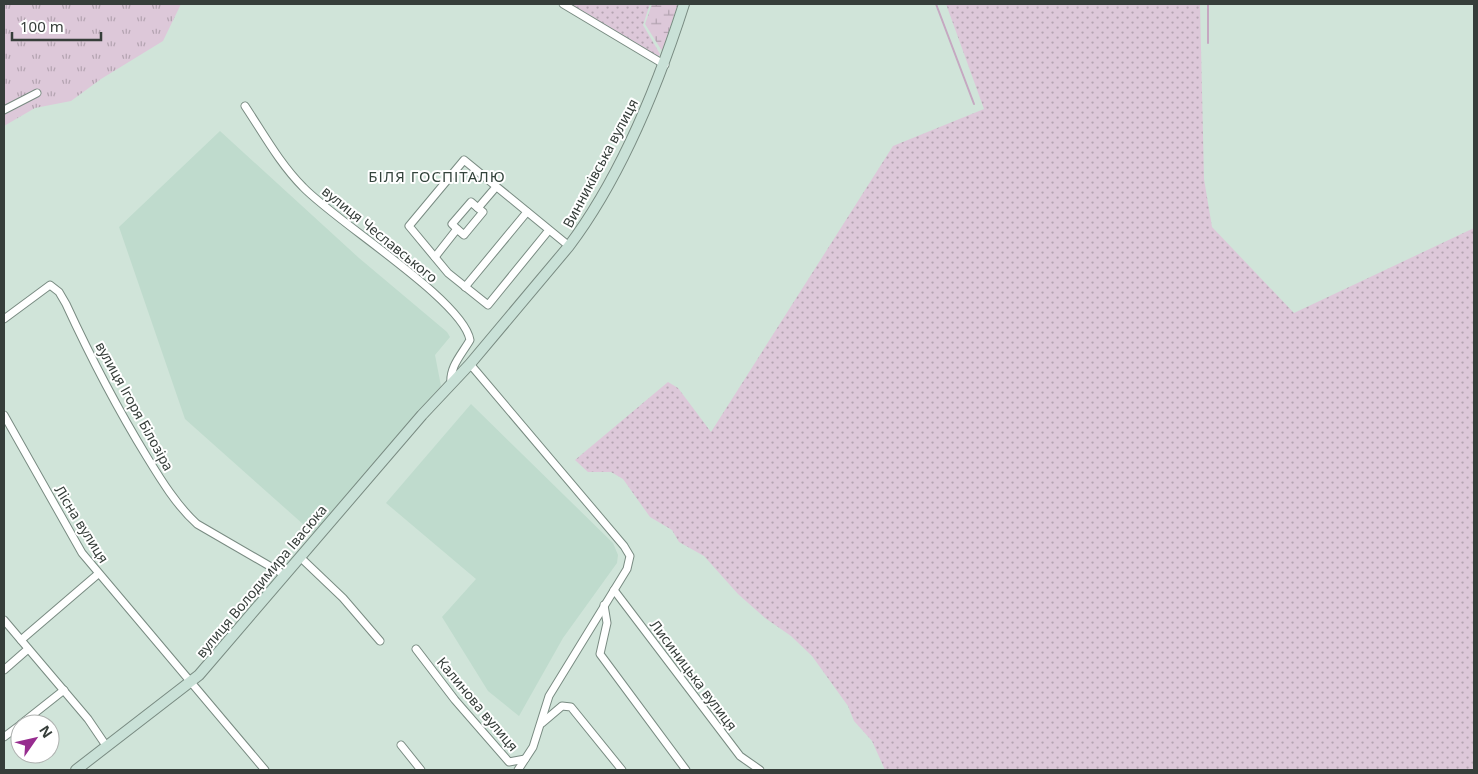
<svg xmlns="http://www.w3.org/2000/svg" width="1478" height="774" viewBox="0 0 1478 774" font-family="'Noto Sans',sans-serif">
<defs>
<pattern id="grass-dots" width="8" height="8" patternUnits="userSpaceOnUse" patternTransform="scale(1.25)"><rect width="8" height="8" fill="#ddc8d9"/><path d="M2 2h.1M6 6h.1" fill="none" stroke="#b4a4b1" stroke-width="1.8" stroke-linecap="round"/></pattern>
<pattern id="wetland-marsh" width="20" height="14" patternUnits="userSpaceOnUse" patternTransform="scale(1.25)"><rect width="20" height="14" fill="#ddc8d9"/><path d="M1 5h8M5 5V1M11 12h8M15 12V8" fill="none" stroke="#b4a4b1"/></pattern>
<pattern id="park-tufts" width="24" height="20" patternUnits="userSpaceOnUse" patternTransform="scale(1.25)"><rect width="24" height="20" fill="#ddc8d9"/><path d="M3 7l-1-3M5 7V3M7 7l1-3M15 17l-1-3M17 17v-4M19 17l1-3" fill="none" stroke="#b4a4b1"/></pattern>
</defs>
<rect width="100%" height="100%" fill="#d0e4d9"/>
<g fill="#bfdbcd">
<path d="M220 131 359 258 447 332 450 337 435 355 441 386 313 533 185 419 119 227Z"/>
<path d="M471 404 613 543 618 555 617 563 563 638 519 716 488 691 442 617 476 579 386 503Z"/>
</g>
<g fill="url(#grass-dots)">
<path d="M570 4H650L643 25 660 54 658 58Z"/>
<path d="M946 4H1200L1204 179 1212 227 1294 313 1474 228V770H885L872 741 854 721 848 706 812 656 791 636 765 618 738 594 704 556 679 542 672 530 650 517 623 479 611 472H588L575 460 668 382 678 388 711 432 893 146 984 109Z"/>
</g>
<path fill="url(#wetland-marsh)" d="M652 4H678L662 51 645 24Z"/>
<path fill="url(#park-tufts)" d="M4 4H181L163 41 101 79 71 101 35 108 4 126Z"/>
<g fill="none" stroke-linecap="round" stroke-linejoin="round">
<g stroke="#c5a8c1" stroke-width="2">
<path d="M936 4 974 104"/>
<path d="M1208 43V4"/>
</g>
<defs>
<g id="minor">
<path d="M563 4 665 65"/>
<path d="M245 106C263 133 280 164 303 187 336 222 463 300 470 340 462 354 449 367 451 384"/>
<path d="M4 110 37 93"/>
<path d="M457 229 452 224 471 202 478 208"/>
<path d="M549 230 488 305 448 273 409 226 464 160C499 189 534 217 569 246"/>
<path d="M435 257 457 229 464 235 483 212 478 208 496 187"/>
<path d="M465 287 527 212"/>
<path d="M4 319 50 285 59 292 66 304C90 356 117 408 147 457 161 480 177 506 197 524L285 575"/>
<path d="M470 364 624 546 630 556 627 569 549 696 533 747 518 770"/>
<path d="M4 415 82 553 265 770"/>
<path d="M300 557 343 598 380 641"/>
<path d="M614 590 740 756 760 770"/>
<path d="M604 605 607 623 600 654 686 770"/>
<path d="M4 620 88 719 107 747"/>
<path d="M21 640 98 574"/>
<path d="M416 649 455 700 509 762 525 759"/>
<path d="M4 670 28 649"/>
<path d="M542 723 562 706 571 707 622 770"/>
<path d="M21 724 64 690"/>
<path d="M4 737 20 725"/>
<path d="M401 745 421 770"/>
</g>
<path id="secondary" d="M76 770 199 675 422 415 470 364 569 246C621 177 658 85 684 4"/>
</defs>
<use href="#minor" stroke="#798b82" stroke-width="9"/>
<use href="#secondary" stroke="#798b82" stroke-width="12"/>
<use href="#minor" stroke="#fff" stroke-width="7"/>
<use href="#secondary" stroke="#c9e1d7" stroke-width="10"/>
</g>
<g text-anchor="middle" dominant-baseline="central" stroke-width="4" stroke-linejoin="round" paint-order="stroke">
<g font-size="14" fill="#363e3a" stroke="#fff">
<text transform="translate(600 163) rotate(-62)">Винниківська вулиця</text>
<text transform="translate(380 234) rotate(39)">вулиця Чеславського</text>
<text transform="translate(135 406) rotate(61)">вулиця Ігоря Білозіра</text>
<text transform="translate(82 524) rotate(58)">Лісна вулиця</text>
<text transform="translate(261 581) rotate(-50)">вулиця Володимира Івасюка</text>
<text transform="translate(694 675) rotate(53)">Лисиницька вулиця</text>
<text transform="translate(478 704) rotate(50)">Калинова вулиця</text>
</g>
<g font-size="15" letter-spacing="1" fill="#34443c" stroke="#fff">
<text x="437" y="176">БІЛЯ ГОСПІТАЛЮ</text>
</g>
</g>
<rect width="1478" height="774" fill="none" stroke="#363e3a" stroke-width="10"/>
<g transform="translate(35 739) rotate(56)"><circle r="24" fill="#ffffff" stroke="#afb2b0"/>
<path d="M0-4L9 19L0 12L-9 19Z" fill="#972c8f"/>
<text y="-8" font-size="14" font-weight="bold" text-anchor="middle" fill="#363e3a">N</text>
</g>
<path d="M12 32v8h89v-8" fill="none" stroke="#363e3a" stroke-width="2.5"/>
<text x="20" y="32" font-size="15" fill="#363e3a" stroke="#ffffff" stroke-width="4" paint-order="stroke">100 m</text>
</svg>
